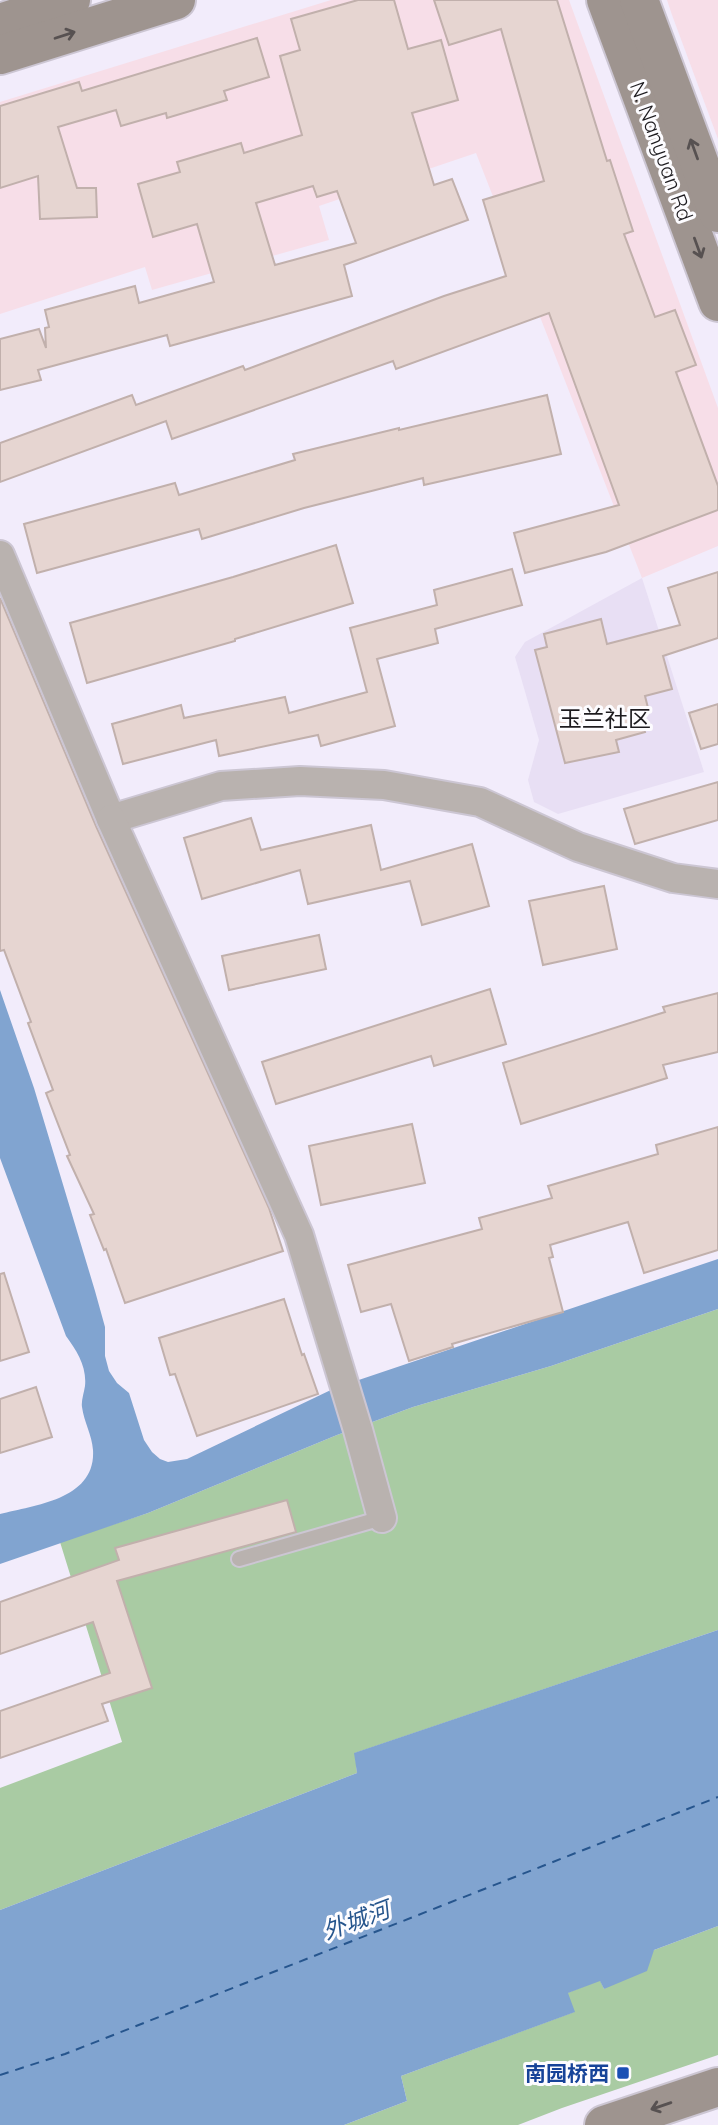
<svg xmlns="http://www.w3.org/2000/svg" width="718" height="2125" viewBox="0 0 718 2125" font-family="Quicksand,'Noto Sans SC',sans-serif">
<rect width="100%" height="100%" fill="#f2ecfb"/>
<g fill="#f7dee8">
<path d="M331 0H569L718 408V546L642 578 476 153 319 206 329 240 152 290 145 267 0 314V102Z"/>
<path d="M667 0H718V139L672 15Z"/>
</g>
<path fill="#e8dff4" d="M642 578 704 772 558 814 534 802 528 780 539 740 515 657 525 642Z"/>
<g fill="#a9cba3">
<path d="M718 1309V1630L355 1753 357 1773 0 1910V1788L122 1742 60 1542 148 1513 337 1435 413 1407 551 1366Z"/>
<path d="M718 1926V2055L562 2108 518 2125H344L407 2101 401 2076 574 2012 567 1993 600 1980 604 1989 654 1950Z"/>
</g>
<g fill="#81a4d0">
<path d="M0 990 34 1088 95 1291 105 1327V1356L109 1371 117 1383 129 1393 144 1440 152 1452 160 1459 168 1462 187 1459 335 1388 718 1259V1309L551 1366 413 1407 337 1435 148 1513 0 1564V1514C36 1505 96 1499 93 1450 92 1435 84 1422 82 1407 81 1401 84 1393 85 1386 87 1367 77 1351 66 1336L0 1158Z"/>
<path d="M718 1630V1926L654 1950 647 1971 604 1989 600 1981 568 1993 575 2012 401 2076 407 2101 344 2125H0V1910L357 1773 354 1753Z"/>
</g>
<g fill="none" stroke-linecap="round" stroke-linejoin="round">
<path stroke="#26558d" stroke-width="2" stroke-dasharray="9 7" stroke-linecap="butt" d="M0 2075 65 2054 718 1797"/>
</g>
<g fill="#e6d5d1" stroke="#c1b0ac" stroke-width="2" fill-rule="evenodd">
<path d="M358 0H394L408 49 441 40 458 100 412 113 434 185 452 179 468 220 344 265 352 296 170 346 167 335 38 370 41 380 0 390V339L39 329 46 348 45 328 49 327 45 310 135 286 139 303 214 282 197 224 153 237 138 184 180 172 177 162 241 143 244 153 302 135 280 56 300 50 291 19ZM313 186 317 197 337 191 356 243 275 265 256 203Z"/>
<path d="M434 0H557L607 161 610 160 633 231 624 234 655 317 675 310 696 365 676 372 718 486V510L606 552 525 573 514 533 619 505 549 313 396 369 393 361 172 439 166 421 0 482V443L132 395 136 405 243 366 245 370 444 296 506 276 483 200 544 181 501 29 449 45Z"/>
<path d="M257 38 269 77 224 91 227 100 167 118 166 113 121 126 116 110 58 127 77 188H96L97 217 40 219 38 176 0 188V106L79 82 82 91Z"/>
<path d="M547 395 561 454 424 485 423 478 304 508 202 539 199 529 37 573 24 524 175 483 179 495 295 460 293 454 399 428V430Z"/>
<path d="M336 545 353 603 235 639V641L87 683 70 623 233 577Z"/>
<path d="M512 569 522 605 435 629 438 643 377 659 395 726 321 746 318 735 219 756 216 740 123 764 112 724 181 705 184 718 285 697 289 713 367 692 350 628 437 605 434 590Z"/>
<path d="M718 572V638L663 656 672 689 645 696 649 712 640 714 645 732 616 740 619 752 565 763 535 650 547 647 544 634 601 619 607 644 680 625 668 588Z"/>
<path d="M0 598 96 826 269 1208 283 1251 125 1303 106 1249 104 1250 90 1215 94 1214 67 1156 70 1155 46 1093 53 1090 28 1023 31 1022 4 950 0 951Z"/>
<path d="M718 704V744L701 749 689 713Z"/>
<path d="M718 782V820L635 844 624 809Z"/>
<path d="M251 818 261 850 371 825 381 870 472 844 489 906 422 925 410 881 308 904 300 870 202 899 184 838Z"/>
<path d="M604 886 617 949 543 965 529 901Z"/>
<path d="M319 935 326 969 229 990 222 956Z"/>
<path d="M490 989 506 1044 434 1066 431 1056 276 1104 262 1062Z"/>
<path d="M718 993V1052L663 1065 667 1078 521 1124 503 1063 665 1012 663 1007Z"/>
<path d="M412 1124 425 1183 321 1205 309 1146Z"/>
<path d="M718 1127V1250L644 1273 628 1222 550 1245 553 1257 549 1258 563 1312 452 1344 453 1347 409 1361 391 1304 361 1312 348 1265 482 1229 479 1218 552 1198 548 1186 658 1154 656 1145Z"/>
<path d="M4 1273 29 1352 0 1361V1274Z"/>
<path d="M284 1299 302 1355 304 1354 318 1394 197 1436 175 1374 170 1375 159 1338Z"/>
<path d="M36 1387 52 1437 0 1453V1399Z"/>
<path d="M287 1500 296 1532 117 1581 152 1688 102 1704 108 1721 0 1758V1711L110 1673 93 1622 0 1654V1602L119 1560 115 1548Z"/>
</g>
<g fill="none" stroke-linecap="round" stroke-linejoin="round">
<defs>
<path id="service" d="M239 1559 382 1518"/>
<g id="minor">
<path d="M0 555 111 819 221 786 300 781 384 785 480 802 578 847 673 878 718 884"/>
<path d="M111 819 299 1235 358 1430 382 1518"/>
</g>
<g id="secondary">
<path d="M606 0 718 302"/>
<path d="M639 0 718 213"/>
<path d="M0 23 71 0"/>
<path d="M0 55 176 0"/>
<path d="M604 2125 718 2087"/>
</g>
</defs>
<use href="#service" stroke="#ccc6d3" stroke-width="18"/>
<use href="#minor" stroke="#ccc6d3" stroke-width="32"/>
<use href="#secondary" stroke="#ccc6d3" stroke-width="42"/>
<use href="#service" stroke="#b9b2af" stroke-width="14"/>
<use href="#minor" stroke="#b9b2af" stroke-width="28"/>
<use href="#secondary" stroke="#9e948f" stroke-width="38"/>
</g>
<defs><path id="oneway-shaft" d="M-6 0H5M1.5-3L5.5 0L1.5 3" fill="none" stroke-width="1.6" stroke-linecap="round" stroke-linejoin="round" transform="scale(1.75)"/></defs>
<g stroke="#575151">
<use href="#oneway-shaft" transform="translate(65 35) rotate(-18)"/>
<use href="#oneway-shaft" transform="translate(694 149) rotate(-110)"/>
<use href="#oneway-shaft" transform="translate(698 248) rotate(70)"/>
<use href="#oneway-shaft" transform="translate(661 2106) rotate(161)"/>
</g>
<rect fill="#1a4fb4" stroke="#fdfcff" stroke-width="2.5" x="616" y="2066" width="14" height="14" rx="3.5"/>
<g text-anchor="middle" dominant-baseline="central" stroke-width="6" stroke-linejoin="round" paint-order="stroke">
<g font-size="21" fill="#1d1b1f" stroke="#fdfcff">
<text transform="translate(662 151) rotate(70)">N. Nanyuan Rd</text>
</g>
<g font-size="21" font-weight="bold" fill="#164399" stroke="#fdfcff" text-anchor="end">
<text x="609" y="2073">南园桥西</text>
</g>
<g font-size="23" fill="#1d1b1f" stroke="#fdfcff">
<text x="605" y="718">玉兰社区</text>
</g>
<g font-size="23" font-style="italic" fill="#26558d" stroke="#fdfcff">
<text transform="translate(356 1920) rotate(-20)">外城河</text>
</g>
</g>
</svg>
